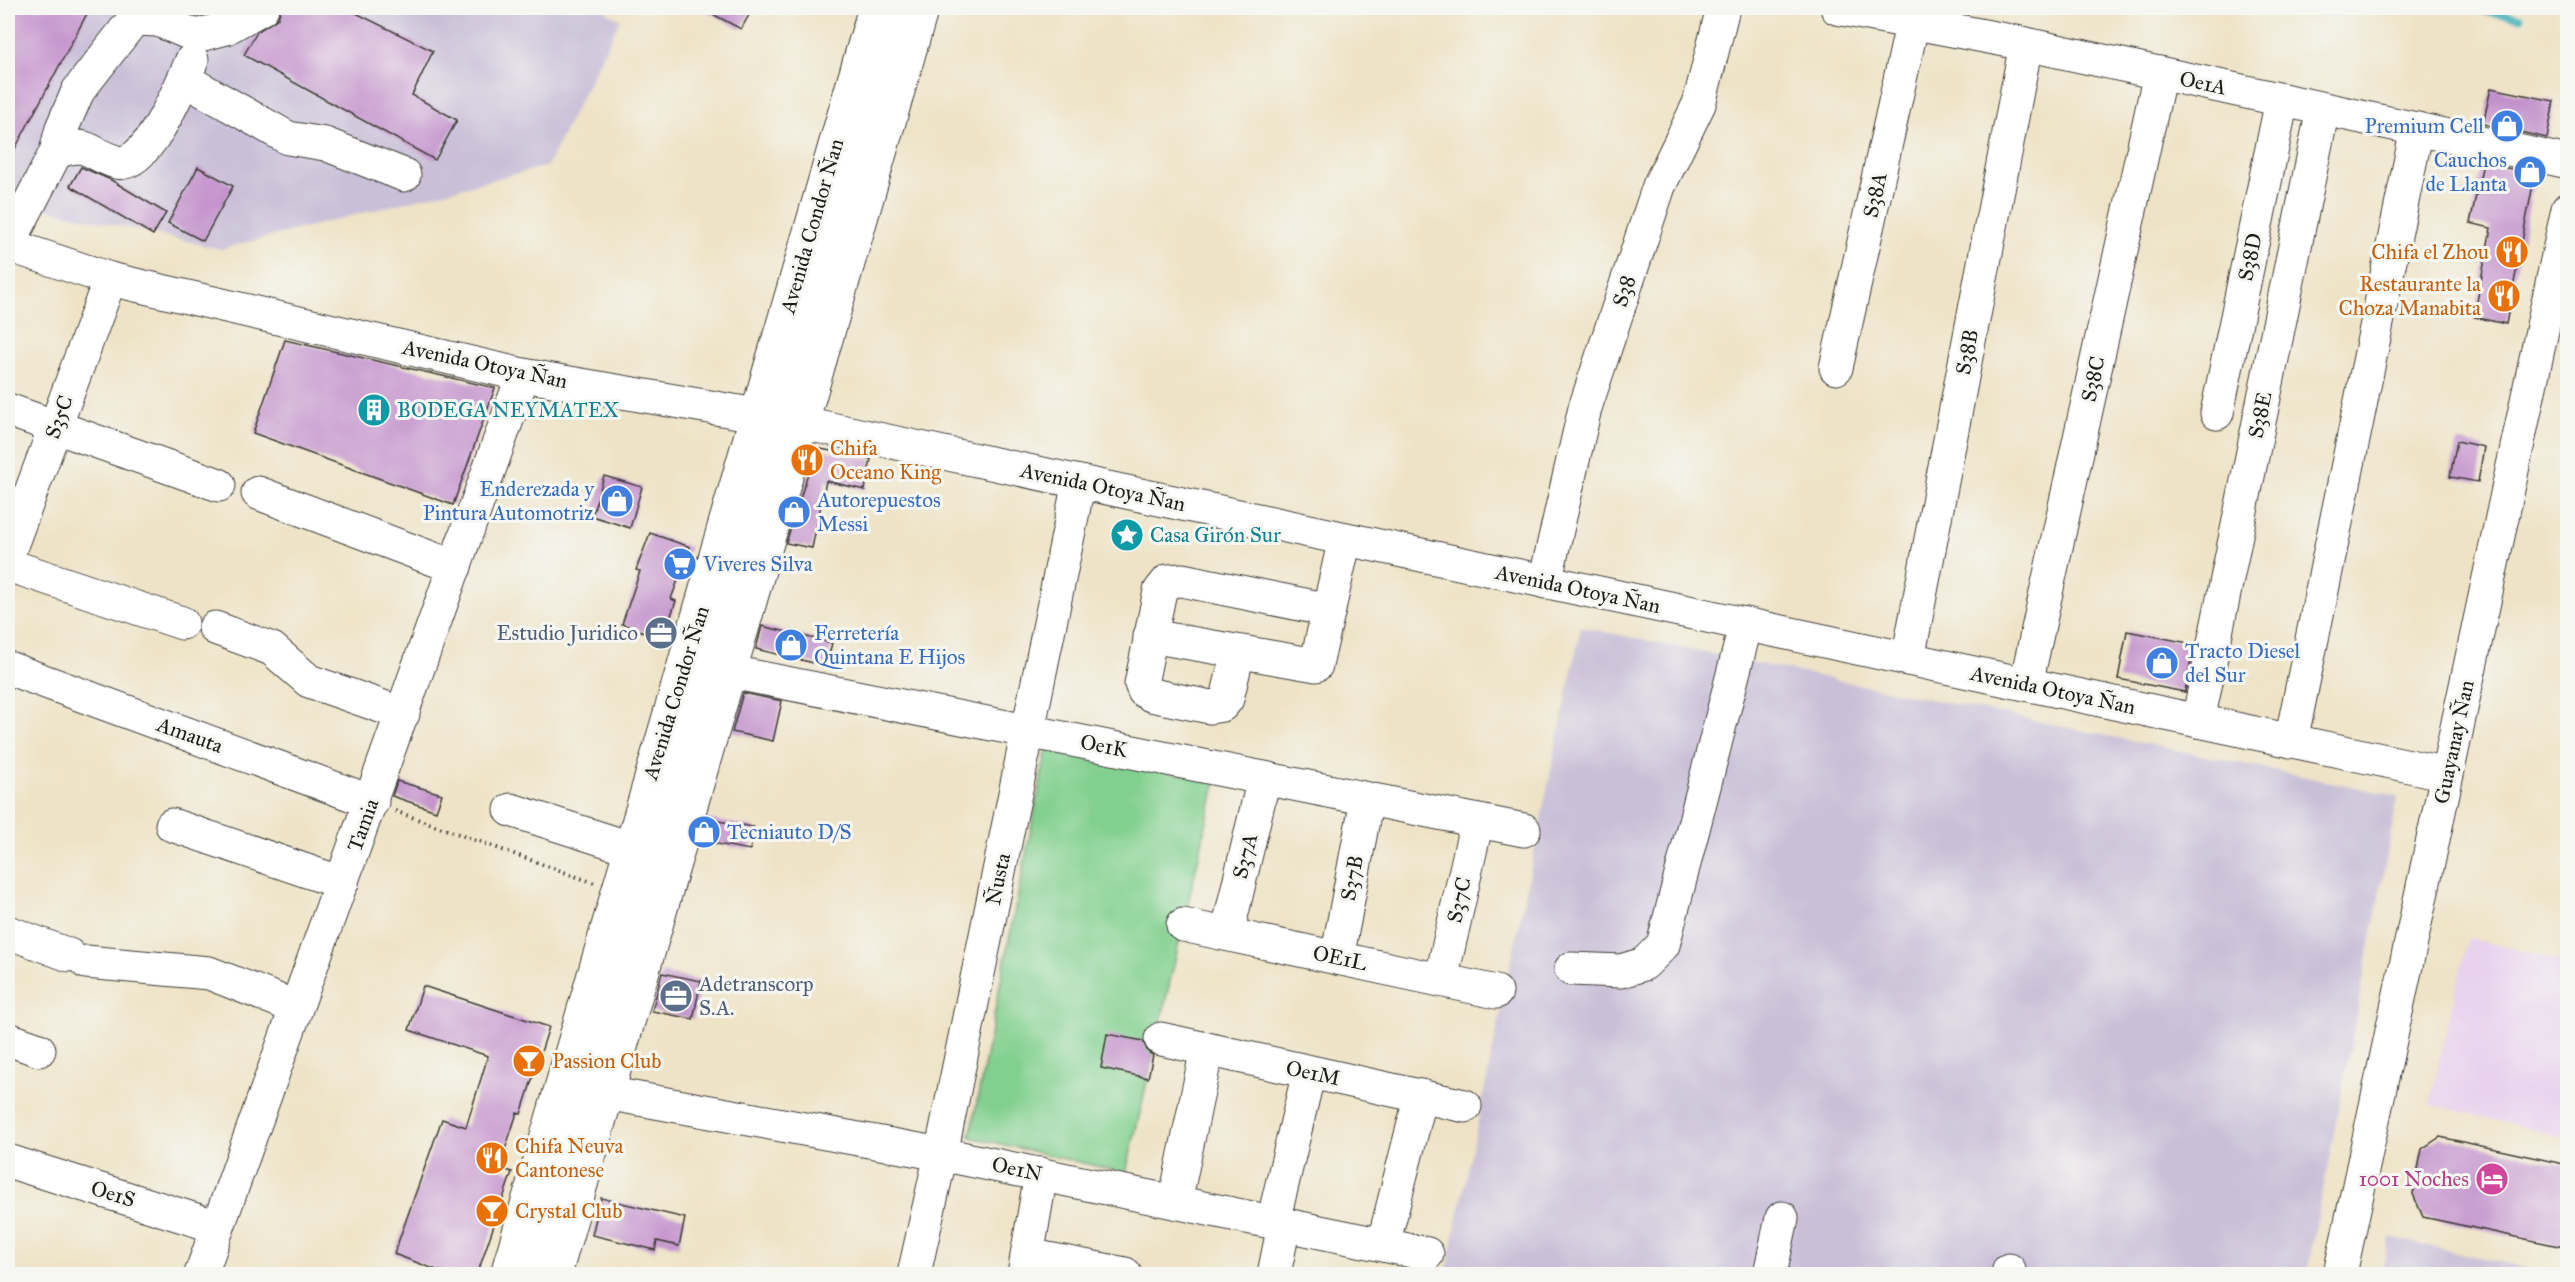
<svg xmlns="http://www.w3.org/2000/svg" width="2575" height="1282" viewBox="0 0 2575 1282" font-family="'IM FELL Great Primer',serif">
<rect width="100%" height="100%" fill="#f6f6f2"/>
<filter id="ink" filterUnits="userSpaceOnUse"><feTurbulence type="fractalNoise" baseFrequency=".0167" numOctaves="2"/><feDisplacementMap in="SourceGraphic" scale="12" xChannelSelector="R" yChannelSelector="G"/><feConvolveMatrix kernelMatrix="1 2 1 2 8 2 1 2 1" color-interpolation-filters="sRGB"/></filter>
<filter id="wash" filterUnits="userSpaceOnUse"><feTurbulence type="fractalNoise" baseFrequency=".008" numOctaves="4" result="noise"/><feDisplacementMap in="SourceGraphic" scale="24" xChannelSelector="R" yChannelSelector="G"/><feGaussianBlur stdDeviation="1.35" result="paint"/><feColorMatrix in="noise" values="0 0 0 0 0 0 0 0 0 0 0 0 0 0 0 0 0 1.4 0 .05"/><feComposite in="paint" operator="in"/></filter>
<g filter="url(#wash)">
<rect width="100%" height="100%" fill="#eee3c6"/>
<path fill="#e8d2ee" d="M2468 938 2567 962V1138L2429 1104Z"/>
<g fill="#c9bfd7">
<path d="M8 8H600L620 20 547 166 221 249 42 208 8 193Z"/>
<path d="M1581 627 2398 796 2307 1274H1446Z"/>
<path d="M2390 1237 2552 1274H2381Z"/>
</g>
<path fill="#82d08f" stroke="#4f7656" stroke-width="1.5" d="M1047 748 1216 781 1126 1173 970 1137Z"/>
<g fill="none" stroke-linecap="round" stroke-linejoin="round">
<path stroke="#3eaeb8" stroke-width="7" d="M2465 8 2521 18"/>
</g>
<g id="blocks">
<g fill="#c291cb">
<path d="M8 8H90L8 162Z"/>
<path d="M281 8H346L433 51 412 95 457 120 435 160 244 55 257 32 278 18Z"/>
<path d="M701 8H753L741 29Z"/>
<path d="M2491 88 2554 101 2547 138 2483 124Z"/>
<path d="M2483 163 2535 174 2506 324 2474 317 2491 228 2470 223Z"/>
<path d="M81 167 111 180 166 213 153 235 70 186Z"/>
<path d="M198 167 233 186 203 241 168 223Z"/>
<path d="M285 340 495 388 453 505 253 433Z"/>
<path d="M2457 441 2484 447 2478 482 2450 477Z"/>
<path d="M816 448 871 459 865 490 826 481 812 548 786 543Z"/>
<path d="M604 476 642 487 630 528 592 516Z"/>
<path d="M650 533 690 547 671 599 676 601 663 639 622 624 640 571 636 570Z"/>
<path d="M762 626 832 643 826 666 756 649Z"/>
<path d="M2127 631 2194 644 2185 692 2118 679Z"/>
<path d="M743 693 782 701 773 741 732 732Z"/>
<path d="M397 781 442 794 436 811 392 796Z"/>
<path d="M706 819 754 827 750 850 700 841Z"/>
<path d="M662 973 701 981 693 1019 652 1011Z"/>
<path d="M423 986 549 1027 521 1114 517 1113 499 1168 512 1172 477 1275H450L394 1254 442 1119 466 1127 488 1056 409 1030Z"/>
<path d="M1107 1034 1143 1041 1148 1052 1153 1055 1148 1078 1101 1068Z"/>
<path d="M2440 1137 2568 1165V1248L2423 1217 2413 1194 2422 1149Z"/>
<path d="M601 1198 685 1218 679 1246 657 1241 655 1250 592 1235Z"/>
</g>
</g>
</g>
<g filter="url(#ink)">
<use href="#blocks" fill-opacity="0" stroke="#3c3a36" stroke-width="1.5"/>
<g fill="none" stroke-linecap="round" stroke-linejoin="round">
<defs>
<g id="minor">
<path d="M262 8 226 28 196 36 158 20 134 19 78 91 62 128 56 152 8 245 110 279 523 375 803 423 2447 774"/>
<path d="M1837 8 2026 44 2568 162"/>
<path d="M185 80 288 138 325 144 404 175"/>
<path d="M56 152C89 140 87 153 116 162 147 171 182 83 192 60"/>
<path d="M1836 368 1913 21"/>
<path d="M8 410 219 485"/>
<path d="M2217 413 2282 100"/>
<path d="M258 493 455 567"/>
<path d="M8 554 110 279"/>
<path d="M8 565 182 623"/>
<path d="M1545 582 1585 408 1659 186 1699 104 1723 8"/>
<path d="M215 628 272 649 309 681 403 714"/>
<path d="M1150 636 1316 665 1345 539"/>
<path d="M1238 652 1227 699 1222 705 1210 707 1151 695 1144 691 1141 684 1160 591 1168 581 1182 580 1329 610"/>
<path d="M1908 659 2026 44"/>
<path d="M8 668 372 802"/>
<path d="M731 672 1524 830"/>
<path d="M2026 684 2160 73"/>
<path d="M2198 721 2323 109"/>
<path d="M2291 741 2417 129"/>
<path d="M511 810 630 848"/>
<path d="M172 825 342 883"/>
<path d="M1183 925 1496 992"/>
<path d="M8 932 69 955"/>
<path d="M1227 934 1264 778"/>
<path d="M1337 958 1367 799"/>
<path d="M86 962 209 973 295 1007"/>
<path d="M1571 969 1621 971 1644 964 1663 945 1746 624"/>
<path d="M1441 980 1477 821"/>
<path d="M8 1039 39 1050"/>
<path d="M1161 1039 1465 1106"/>
<path d="M606 1093 941 1154 1427 1254"/>
<path d="M8 1161 218 1227"/>
<path d="M1175 1202 1207 1049"/>
<path d="M1273 1222 1309 1072"/>
<path d="M1383 1245 1421 1096"/>
<path d="M1027 1255 1125 1274"/>
<path d="M201 1274 523 375"/>
<path d="M525 1274 564 1163 784 420 900 8"/>
<path d="M914 1274 941 1154 1079 482"/>
<path d="M1024 1274 1041 1174"/>
<path d="M1274 1274 1284 1225"/>
<path d="M1770 1274 1782 1218"/>
<path d="M2008 1274 2009 1270"/>
</g>
<g id="major">
<path d="M507 1274 875 8"/>
<path d="M555 1274 922 8"/>
<path d="M2340 1274 2568 209"/>
</g>
</defs>
<use href="#minor" stroke="#3c3a36" stroke-width="35"/>
<use href="#major" stroke="#3c3a36" stroke-width="35"/>
<path stroke="#3c3a36" stroke-width="4" stroke-dasharray="1.5 4.5" stroke-linecap="butt" d="M395 811 594 883"/>
<use href="#minor" stroke="#fff" stroke-width="33"/>
<use href="#major" stroke="#fff" stroke-width="33"/>
</g>
</g>
<defs>
<symbol id="shop-disc" viewBox="-11 -11 22 22"><circle r="9.5" fill="#3f7fe0" stroke="#f6f6f2"/><path d="M-5-2.5h2.3a2.7 3.5 0 0 1 5.4 0H5L5.5 6h-11ZM-1.5-2.5h3a1.5 2.3 0 0 0-3 0Z" fill="#fff"/></symbol>
<symbol id="restaurant-disc" viewBox="-11 -11 22 22"><circle r="9.5" fill="#e8710a" stroke="#f6f6f2"/><path d="M-5-6h1v4h1v-4h1v4h1v-4h1v5L-1.5 .5V6h-2V.5L-5-1ZM5-6V6H3V1.5H1.5Q1.5-4 5-6Z" fill="#fff"/></symbol>
<symbol id="building-disc" viewBox="-11 -11 22 22"><circle r="9.5" fill="#0f9aa8" stroke="#f6f6f2"/><path d="M-4-6H4V6H1V3H-1V6H-4ZM-2.5-4.3h1.7v1.8h-1.7ZM.8-4.3h1.7v1.8H.8ZM-2.5-1h1.7V.8h-1.7ZM.8-1h1.7V.8H.8Z" fill="#fff"/></symbol>
<symbol id="sight-disc" viewBox="-11 -11 22 22"><circle r="9.5" fill="#0f9aa8" stroke="#f6f6f2"/><path d="M0-6L1.8-2.2L6-1.7L2.9 1.2L3.7 5.4L0 3.3L-3.7 5.4L-2.9 1.2L-6-1.7L-1.8-2.2Z" fill="#fff"/></symbol>
<symbol id="supermarket-disc" viewBox="-11 -11 22 22"><circle r="9.5" fill="#3f7fe0" stroke="#f6f6f2"/><path d="M-6-5.5h2.5l.6 2H6L4.5 2H-2.5L-4.4-4H-6ZM-1.5 3.2a1.3 1.3 0 1 0 .1 0ZM3 3.2a1.3 1.3 0 1 0 .1 0Z" fill="#fff"/></symbol>
<symbol id="office-disc" viewBox="-11 -11 22 22"><circle r="9.5" fill="#5c6f8a" stroke="#f6f6f2"/><path d="M-6-3h4V-5.5h4V-3h4V5H-6ZM-1-4.5V-3h2v-1.5ZM-6 0V1H6V0Z" fill="#fff"/></symbol>
<symbol id="bar-disc" viewBox="-11 -11 22 22"><circle r="9.5" fill="#e8710a" stroke="#f6f6f2"/><path d="M-6-5H6L.8 .8V4.5H3.5V6h-7V4.5H-.8V.8Z" fill="#fff"/></symbol>
<symbol id="hotel-disc" viewBox="-11 -11 22 22"><circle r="9.5" fill="#d1479c" stroke="#f6f6f2"/><path d="M-6-4.5h1.5V1H6V5H4.5V3h-9V5H-6ZM-4 0a1.8 1.8 0 1 1 3.6 0ZM.5 0V-2.5h3Q6-2.5 6 0Z" fill="#fff"/></symbol>
</defs>
<g fill-rule="evenodd">
<use href="#shop-disc" x="2488" y="107" width="38" height="38"/>
<use href="#shop-disc" x="2511" y="153" width="38" height="38"/>
<use href="#restaurant-disc" x="2493" y="233" width="38" height="38"/>
<use href="#restaurant-disc" x="2485" y="277" width="38" height="38"/>
<use href="#building-disc" x="355" y="391" width="38" height="38"/>
<use href="#restaurant-disc" x="788" y="441" width="38" height="38"/>
<use href="#shop-disc" x="598" y="482" width="38" height="38"/>
<use href="#shop-disc" x="775" y="493" width="38" height="38"/>
<use href="#sight-disc" x="1108" y="516" width="38" height="38"/>
<use href="#supermarket-disc" x="661" y="545" width="38" height="38"/>
<use href="#office-disc" x="642" y="614" width="38" height="38"/>
<use href="#shop-disc" x="772" y="626" width="38" height="38"/>
<use href="#shop-disc" x="2143" y="644" width="38" height="38"/>
<use href="#shop-disc" x="685" y="813" width="38" height="38"/>
<use href="#office-disc" x="657" y="977" width="38" height="38"/>
<use href="#bar-disc" x="510" y="1042" width="38" height="38"/>
<use href="#restaurant-disc" x="473" y="1139" width="38" height="38"/>
<use href="#hotel-disc" x="2473" y="1160" width="38" height="38"/>
<use href="#bar-disc" x="473" y="1192" width="38" height="38"/>
</g>
<g text-anchor="middle" dominant-baseline="central" stroke-width="6" stroke-linejoin="round" paint-order="stroke">
<g font-size="21" fill="#1c1c1c" stroke="#f6f6f2">
<text transform="translate(2203 83) rotate(12)">Oe1A</text>
<text transform="translate(1875 195) rotate(-78)">S38A</text>
<text transform="translate(812 226) rotate(-74)">Avenida Condor Ñan</text>
<text transform="translate(2250 257) rotate(-78)">S38D</text>
<text transform="translate(1624 291) rotate(-72)">S38</text>
<text transform="translate(1967 352) rotate(-79)">S38B</text>
<text transform="translate(485 364) rotate(12)">Avenida Otoya Ñan</text>
<text transform="translate(2093 379) rotate(-78)">S38C</text>
<text transform="translate(2260 415) rotate(-78)">S38E</text>
<text transform="translate(59 417) rotate(-70)">S35C</text>
<text transform="translate(1103 487) rotate(12)">Avenida Otoya Ñan</text>
<text transform="translate(1578 589) rotate(12)">Avenida Otoya Ñan</text>
<text transform="translate(2053 690) rotate(12)">Avenida Otoya Ñan</text>
<text transform="translate(676 693) rotate(-73)">Avenida Condor Ñan</text>
<text transform="translate(190 735) rotate(20)">Amauta</text>
<text transform="translate(2454 742) rotate(-78)">Guayanay Ñan</text>
<text transform="translate(1104 746) rotate(11)">Oe1K</text>
<text transform="translate(363 825) rotate(-70)">Tamia</text>
<text transform="translate(1245 856) rotate(-76)">S37A</text>
<text transform="translate(1352 878) rotate(-79)">S37B</text>
<text transform="translate(998 879) rotate(-78)">Ñusta</text>
<text transform="translate(1459 900) rotate(-77)">S37C</text>
<text transform="translate(1340 958) rotate(12)">OE1L</text>
<text transform="translate(1313 1073) rotate(12)">Oe1M</text>
<text transform="translate(1017 1169) rotate(12)">Oe1N</text>
<text transform="translate(113 1194) rotate(17)">Oe1S</text>
</g>
<g font-size="21" fill="#366cbe" stroke="#f6f6f2" text-anchor="start">
<text x="2484" y="126" text-anchor="end">Premium Cell</text>
<text x="2507" y="160" text-anchor="end">Cauchos<tspan x="2507" dy="24">de Llanta</tspan></text>
<text x="594" y="489" text-anchor="end">Enderezada y<tspan x="594" dy="24">Pintura Automotriz</tspan></text>
<text x="817" y="500">Autorepuestos<tspan x="817" dy="24">Messi</tspan></text>
<text x="703" y="564">Viveres Silva</text>
<text x="814" y="633">Ferretería<tspan x="814" dy="24">Quintana E Hijos</tspan></text>
<text x="2185" y="651">Tracto Diesel<tspan x="2185" dy="24">del Sur</tspan></text>
<text x="727" y="832">Tecniauto D/S</text>
</g>
<g font-size="21" fill="#c56008" stroke="#f6f6f2" text-anchor="start">
<text x="2489" y="252" text-anchor="end">Chifa el Zhou</text>
<text x="2481" y="284" text-anchor="end">Restaurante la<tspan x="2481" dy="24">Choza Manabita</tspan></text>
<text x="830" y="448">Chifa<tspan x="830" dy="24">Oceano King</tspan></text>
<text x="552" y="1061">Passion Club</text>
<text x="515" y="1146">Chifa Neuva<tspan x="515" dy="24">Cantonese</tspan></text>
<text x="515" y="1211">Crystal Club</text>
</g>
<g font-size="21" fill="#0d838f" stroke="#f6f6f2" text-anchor="start">
<text x="397" y="410">BODEGA NEYMATEX</text>
<text x="1150" y="535">Casa Girón Sur</text>
</g>
<g font-size="21" fill="#4e5e75" stroke="#f6f6f2" text-anchor="end">
<text x="638" y="633">Estudio Juridico</text>
<text x="699" y="984" text-anchor="start">Adetranscorp<tspan x="699" dy="24">S.A.</tspan></text>
</g>
<g font-size="21" fill="#b23c85" stroke="#f6f6f2" text-anchor="end">
<text x="2469" y="1179">1001 Noches</text>
</g>
</g>
<rect width="2575" height="1282" fill="none" stroke="#f6f6f2" stroke-width="30"/>
</svg>
